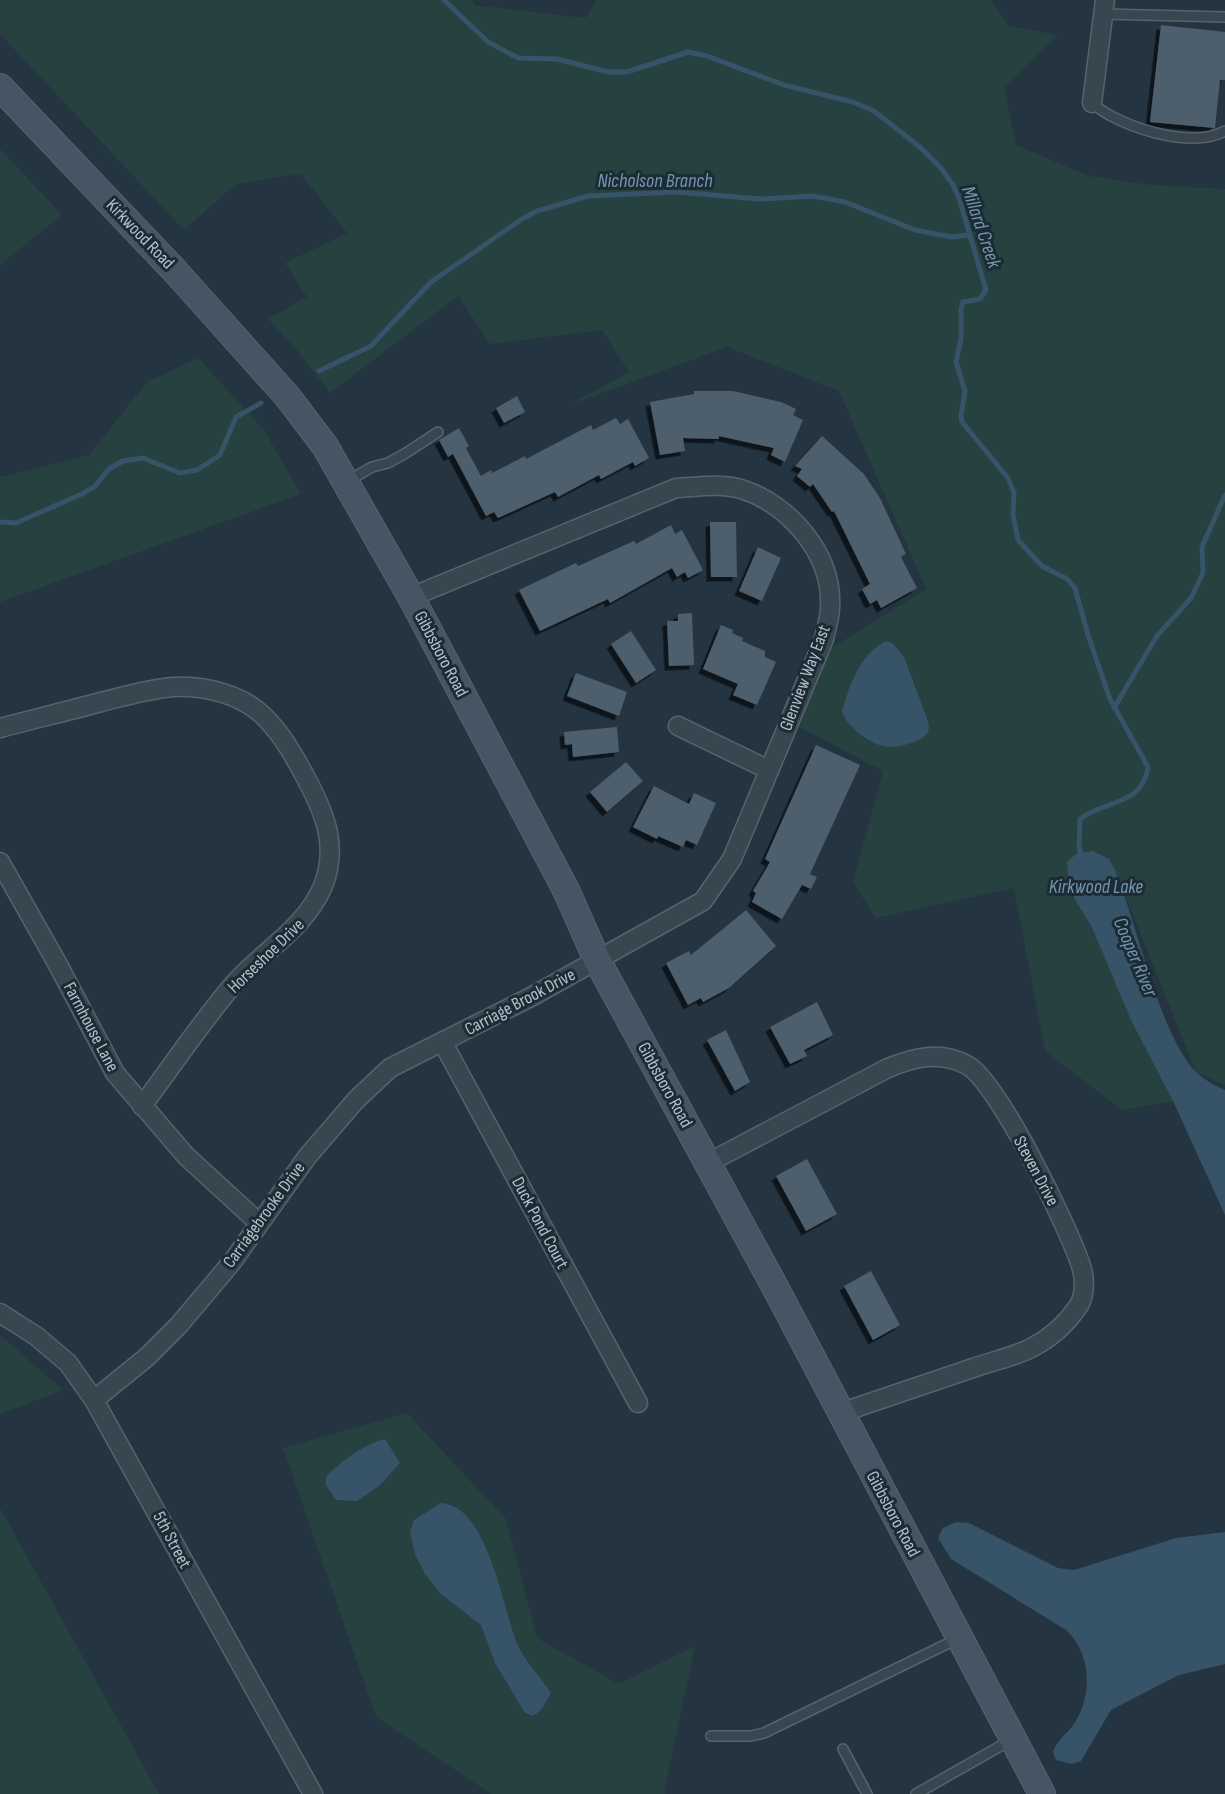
<svg xmlns="http://www.w3.org/2000/svg" width="1225" height="1794" viewBox="0 0 1225 1794" font-family="'Sofia Sans Condensed',sans-serif">
<defs>
<filter id="shadow"><feDropShadow dx="-4.5" dy="4.5" stdDeviation="0" flood-color="#0009"/></filter>
</defs>
<rect width="100%" height="100%" fill="#243441"/>
<g fill="#264140">
<path d="M0 0H472L474 5 585 18 597 0H990L1009 26 1058 35 1004 88 1016 145 1089 176 1152 185 1225 189V1085L1196 1072 1114 868 1173 1101 1122 1110 1045 1051 1014 888 876 918 853 883 883 771 794 724 823 653 926 589 839 391 727 347 567 406 629 372 602 330 490 344 458 296 330 393 297 350 268 319 307 297 285 263 347 233 301 174 236 184 184 230 0 34Z"/>
<path d="M0 149 62 215 0 265Z"/>
<path d="M198 358 264 430 301 494 0 602V477L89 455 147 382Z"/>
<path d="M0 1335 63 1390 0 1414Z"/>
<path d="M407 1413 506 1519 537 1638 619 1684 695 1646 664 1792 666 1794H491L376 1717 283 1448Z"/>
<path d="M0 1508 159 1794H0Z"/>
</g>
<g fill="#375368">
<path d="M886 641 892 643 904 657 928 721C929 725 930 731 926 735 920 742 899 747 890 747 873 747 846 727 842 711 850 684 860 654 886 641Z"/>
<path d="M1093 851 1109 859 1114 868C1137 921 1159 1036 1197 1073 1205 1080 1215 1086 1225 1090V1215L1173 1101 1131 1020 1091 925 1075 900 1068 877 1067 862 1076 854Z"/>
<path d="M385 1439 400 1463 379 1486 357 1501 336 1500 326 1485V1477C340 1462 364 1444 385 1439Z"/>
<path d="M441 1503C488 1505 503 1610 517 1643 525 1662 540 1676 551 1693L541 1710 533 1716 525 1713 495 1663 481 1625 441 1594 425 1574 415 1554 410 1532 414 1520Z"/>
<path d="M956 1522 969 1523 1058 1568 1074 1570 1176 1538 1225 1532V1664L1179 1675 1111 1710 1081 1761 1072 1764 1056 1760 1053 1752C1057 1739 1068 1734 1075 1722 1093 1694 1091 1653 1066 1630L951 1559 938 1538 943 1528Z"/>
</g>
<g fill="none" stroke-linecap="round" stroke-linejoin="round">
<g stroke="#375368" stroke-width="5">
<path d="M444 0 488 42 518 58 557 59 608 72H627L688 52 707 56 784 85 853 102 874 111 921 148 941 168 953 185 959 198 986 290 980 299 963 302 961 309V339L956 362 965 391 961 416 962 422 1008 478 1014 493 1013 514 1018 540 1042 566 1067 579 1075 588 1088 635 1110 699 1148 767C1143 806 1104 800 1080 819L1079 848 1083 860"/>
<path d="M319 371 371 346 431 282 522 219 537 211 588 196 677 192 760 199 813 196 845 202 915 230 952 237 970 235"/>
<path d="M0 522 16 523 82 494 94 487 109 469 123 461 143 458 180 473 197 470 220 455 236 417 261 403"/>
<path d="M1114 708 1157 636 1191 598 1203 573 1202 547 1225 495"/>
</g>
</g>
<g fill="#4d5e6c" filter="url(#shadow)">
<path d="M1161 25 1225 32V80H1220L1215 128 1150 122Z"/>
<path d="M694 391H733L781 402 796 409 793 415 803 420 785 462 771 455 774 448 719 436V439L683 438 685 451 660 455 650 402 694 394Z"/>
<path d="M517 396 525 412 504 423 496 408Z"/>
<path d="M616 418 620 424 628 419 649 458 635 466 633 462 601 479 599 475 558 497 555 492 498 518 494 512 486 516 453 454 448 457 439 440 459 428 469 446 466 448 481 476 491 470 492 473 525 456 526 459 591 425 593 430Z"/>
<path d="M822 436 864 474 880 498 906 554 901 557 917 588 881 608 877 600 870 604 862 589 870 584 834 511 832 512 813 484 810 487 797 476 802 469 795 466Z"/>
<path d="M710 522H736L737 577H711Z"/>
<path d="M671 525 675 534 682 530 703 570 688 578 685 572 677 577 672 568 610 603 608 599 540 631 519 590 576 563 578 566 634 541 636 544Z"/>
<path d="M758 547 781 558 762 601 739 591Z"/>
<path d="M692 613 694 665 669 666 667 621H678V614Z"/>
<path d="M721 625 733 630 732 633 743 638 742 641 765 651V657L776 662 757 705 733 695 738 684 703 669Z"/>
<path d="M631 631 656 670 636 683 611 644Z"/>
<path d="M576 673 627 692 619 716 567 696Z"/>
<path d="M617 727 619 752 573 757 572 744 565 745 564 732Z"/>
<path d="M816 745 860 765 810 874 817 877 811 889 802 885 782 919 752 902 756 893 753 891 770 862 765 859Z"/>
<path d="M626 762 643 781 607 812 590 792Z"/>
<path d="M654 786 689 804 694 793 716 803 697 845 686 840 683 847 658 836 657 839 633 827Z"/>
<path d="M746 910 776 946 729 988 703 1002 701 998 688 1005 666 963 689 951 691 955Z"/>
<path d="M817 1002 833 1035 804 1050 807 1056 790 1064 770 1027Z"/>
<path d="M726 1030 750 1082 735 1091 707 1040Z"/>
<path d="M807 1159 837 1214 806 1231 776 1176Z"/>
<path d="M871 1271 900 1325 873 1340 844 1286Z"/>
</g>
<g fill="none" stroke-linecap="round" stroke-linejoin="round">
<defs>
<g id="lane">
<path d="M1103 14 1225 17"/>
<path d="M1092 103C1119 127 1192 150 1225 131"/>
<path d="M348 481 372 467 388 463 406 453 438 432"/>
<path d="M711 1736H751L764 1733 957 1639"/>
<path d="M843 1749 867 1794"/>
<path d="M916 1794 1011 1740"/>
</g>
<g id="street">
<path d="M1092 103 1105 0"/>
<path d="M678 726 769 770"/>
<path d="M0 728C34 719 68 711 101 702 125 696 149 689 173 687 198 685 230 692 251 706 276 722 295 757 308 782 326 816 338 848 323 886 305 929 262 951 232 986 200 1024 172 1066 142 1106"/>
<path d="M0 862 57 963 115 1073 186 1156 259 1223"/>
<path d="M443 1043 638 1403"/>
<path d="M708 1163 888 1068C915 1057 940 1051 967 1065 998 1081 1071 1232 1082 1269 1085 1281 1085 1298 1077 1308 1066 1324 1050 1338 1033 1347 1015 1357 992 1361 973 1368 929 1383 884 1398 840 1413"/>
<path d="M0 1313 36 1336 68 1363 94 1400 313 1794"/>
<path d="M94 1400 147 1357 179 1325 232 1262 307 1157 356 1100 390 1068 529 998 703 901 732 859 824 639C826 629 830 617 830 607 833 554 789 504 741 489 720 483 697 487 676 488L411 597"/>
</g>
<path id="secondary" d="M0 87 175 271 287 396 325 446 411 597 566 890 597 960 775 1287 1042 1794"/>
</defs>
<use href="#lane" stroke="#56636e" stroke-width="12"/>
<use href="#street" stroke="#56636e" stroke-width="21"/>
<use href="#secondary" stroke="#56636e" stroke-width="28"/>
<use href="#lane" stroke="#384650" stroke-width="9"/>
<use href="#street" stroke="#384650" stroke-width="18"/>
<use href="#secondary" stroke="#465563" stroke-width="26"/>
</g>
<g text-anchor="middle" dominant-baseline="central" stroke-width="6" stroke-linejoin="round" paint-order="stroke">
<g font-size="18" fill="#b4c0cb" stroke="#1d2b35">
<text transform="translate(140 234) rotate(46)">Kirkwood Road</text>
<text transform="translate(441 654) rotate(62)">Gibbsboro Road</text>
<text transform="translate(805 678) rotate(-69)">Glenview Way East</text>
<text transform="translate(266 956) rotate(-44)">Horseshoe Drive</text>
<text transform="translate(520 1002) rotate(-28)">Carriage Brook Drive</text>
<text transform="translate(91 1027) rotate(62)">Farmhouse Lane</text>
<text transform="translate(665 1085) rotate(61)">Gibbsboro Road</text>
<text transform="translate(1036 1171) rotate(62)">Steven Drive</text>
<text transform="translate(264 1215) rotate(-54)">Carriagebrooke Drive</text>
<text transform="translate(540 1223) rotate(62)">Duck Pond Court</text>
<text transform="translate(893 1514) rotate(62)">Gibbsboro Road</text>
<text transform="translate(172 1540) rotate(62)">5th Street</text>
</g>
<g font-size="20" font-style="italic" fill="#7396af" stroke="#1d2b35">
<text x="655" y="181">Nicholson Branch</text>
<text transform="translate(981 227) rotate(71)">Millard Creek</text>
<text x="1096" y="887">Kirkwood Lake</text>
<text transform="translate(1135 957) rotate(67)">Cooper River</text>
</g>
</g>
</svg>
